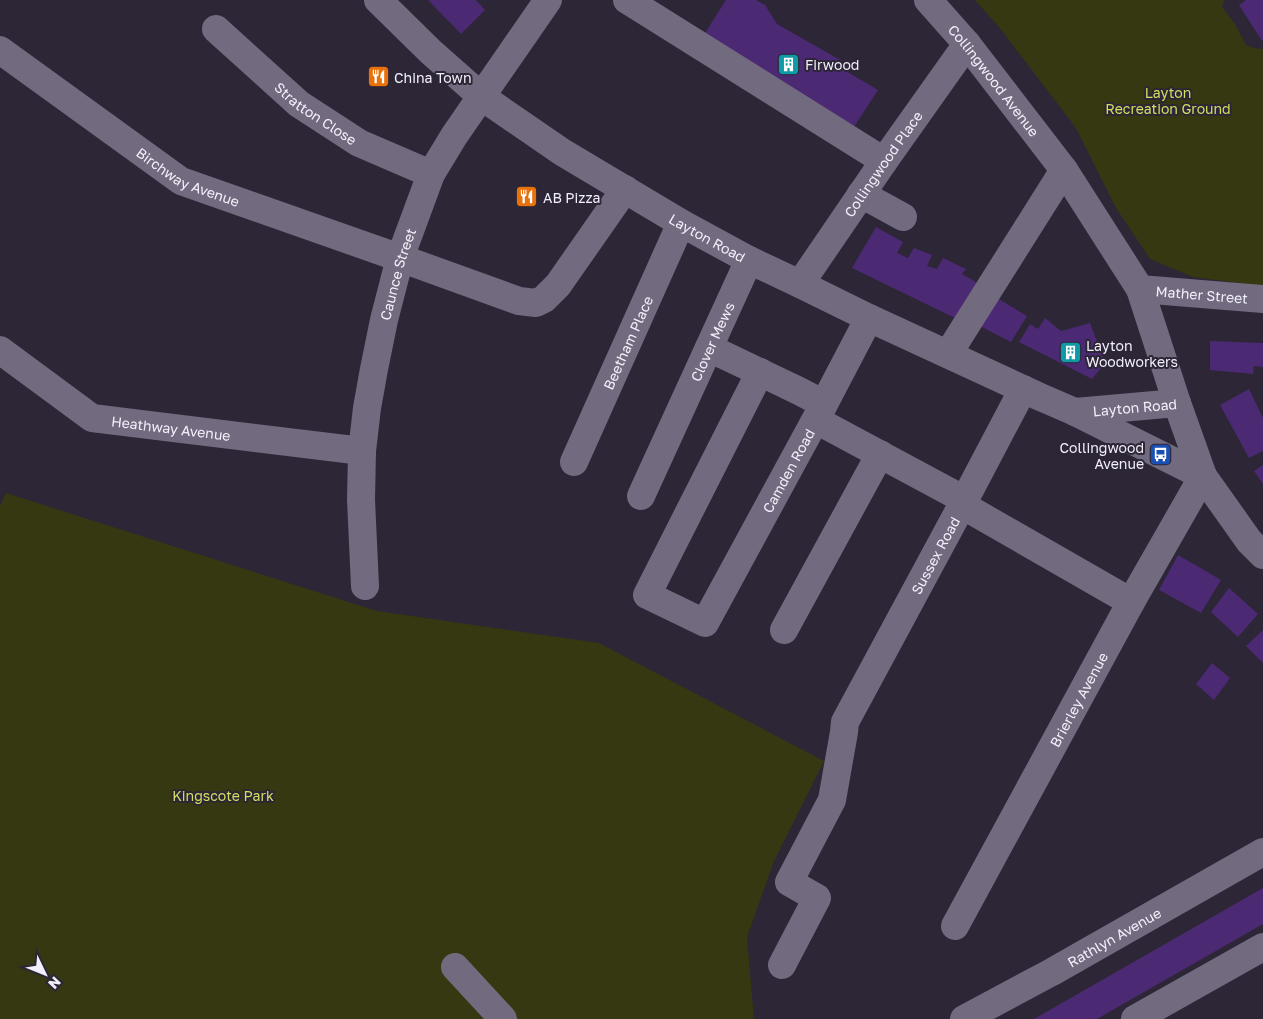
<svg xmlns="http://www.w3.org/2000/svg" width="1263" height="1019" viewBox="0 0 1263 1019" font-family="'Golos Text',sans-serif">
<rect width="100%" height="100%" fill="#2c2637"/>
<g fill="#353811">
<path d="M975 0H1224L1222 7 1235 24 1246 45 1254 48 1263 49V286L1193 277 1150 259 1116 208 1076 128 999 27Z"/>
<path d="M6 493 377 611 599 643 824 761 774 861 747 937 754 1019H0V506Z"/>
</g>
<g fill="#4c2973">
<path d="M428 0H476L485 10 461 34Z"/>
<path d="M726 0H756L765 5 777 24 842 61 839 67 878 90 850 133 700 41Z"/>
<path d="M1246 0H1263V40L1262 41 1239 5Z"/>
<path d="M876 227 903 242 897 253 908 258 914 248 932 255 927 266 937 269 943 258 966 269 962 274 983 286 961 321 852 268Z"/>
<path d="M992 295 1027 316 1011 342 976 324Z"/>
<path d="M1045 318 1061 331 1090 323 1105 363 1092 379 1019 342 1030 324 1038 329Z"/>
<path d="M1210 341 1263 343V367L1254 366 1253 374 1210 370Z"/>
<path d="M1249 389 1263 418V451L1249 458 1220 405Z"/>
<path d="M1263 465V484L1254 471Z"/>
<path d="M1178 555 1221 580 1201 613 1159 590Z"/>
<path d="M1229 588 1258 614 1238 637 1211 612Z"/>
<path d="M1263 630V663L1246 646Z"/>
<path d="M1212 663 1230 678 1214 700 1196 684Z"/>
<path d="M1263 888V924L1097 1019H1034Z"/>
</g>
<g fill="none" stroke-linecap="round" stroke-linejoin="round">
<g stroke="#726a7f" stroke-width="28">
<path id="s1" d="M378 0 431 52 482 97 562 152 681 223 749 260 800 284 869 318 1038 396 1075 412 1203 476"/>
<path d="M627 0 884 161"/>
<path id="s2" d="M928 0 967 44 1064 170 1140 289 1177 403 1203 476 1249 541 1263 555"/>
<path id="s3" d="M216 29 299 104 359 143 431 174"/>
<path id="s4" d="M0 50 181 181 400 258 519 301 536 303 544 299 558 285 625 189"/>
<path d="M861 194 903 217"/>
<path id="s5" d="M800 284 884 161 967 44"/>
<path id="s6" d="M1140 289 1263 299"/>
<path d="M709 348 799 391 824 404"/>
<path id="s7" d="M0 350 92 418 362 451"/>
<path d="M948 354 1064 170"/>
<path id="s8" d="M760 372 647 595 705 623 824 404 869 318"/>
<path id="s9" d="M1075 412 1177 403"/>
<path d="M816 420 965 500"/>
<path id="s10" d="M574 462 681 223"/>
<path id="s11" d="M641 496 749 260"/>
<path d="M962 505 1131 602"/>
<path id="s12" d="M365 586 361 500 362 451 367 408 374 369 384 320 400 258 431 174 454 136 548 0"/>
<path d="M784 630 880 454"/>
<path id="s13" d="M955 926 1131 602 1203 476"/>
<path id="s14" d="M782 965 817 898 789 882 832 800 844 732 845 722 962 505 1023 389"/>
<path d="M455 967 503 1019"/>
<path id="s15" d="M964 1019 1052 972 1263 852"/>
<path d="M1135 1019 1263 947"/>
</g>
</g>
<defs>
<symbol id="building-square" viewBox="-11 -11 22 22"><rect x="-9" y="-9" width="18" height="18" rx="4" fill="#0f9aa8" stroke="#2c2637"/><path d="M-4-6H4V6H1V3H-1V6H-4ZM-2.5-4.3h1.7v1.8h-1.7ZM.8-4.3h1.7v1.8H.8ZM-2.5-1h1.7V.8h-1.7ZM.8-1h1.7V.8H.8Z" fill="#fff"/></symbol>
<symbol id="restaurant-square" viewBox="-11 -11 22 22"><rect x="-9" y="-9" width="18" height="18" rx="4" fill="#e8710a" stroke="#2c2637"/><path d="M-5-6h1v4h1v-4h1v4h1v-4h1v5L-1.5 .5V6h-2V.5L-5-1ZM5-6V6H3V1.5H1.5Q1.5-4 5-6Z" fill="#fff"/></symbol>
<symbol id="bus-square" viewBox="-11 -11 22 22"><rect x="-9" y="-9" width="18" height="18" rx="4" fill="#1a4fb4" stroke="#2c2637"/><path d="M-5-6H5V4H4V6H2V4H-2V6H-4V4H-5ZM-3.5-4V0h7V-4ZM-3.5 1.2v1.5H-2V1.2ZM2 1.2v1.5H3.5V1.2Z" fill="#fff"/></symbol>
</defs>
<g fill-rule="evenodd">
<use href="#building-square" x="776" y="52" width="25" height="25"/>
<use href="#restaurant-square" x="366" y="64" width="25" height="25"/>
<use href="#restaurant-square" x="514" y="184" width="25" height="25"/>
<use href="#building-square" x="1058" y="340" width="25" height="25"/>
<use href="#bus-square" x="1148" y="442" width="25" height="25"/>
</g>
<g text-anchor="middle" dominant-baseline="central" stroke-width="4" stroke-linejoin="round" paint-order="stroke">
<g font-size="14" fill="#f3effa" stroke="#2c2637" text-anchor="start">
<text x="805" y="64">Firwood</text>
<text x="394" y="77">China Town</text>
<text x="543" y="197">AB Pizza</text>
<text x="1086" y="345">Layton<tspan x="1086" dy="16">Woodworkers</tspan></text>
<text x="1144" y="447" text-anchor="end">Collingwood<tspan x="1144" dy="16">Avenue</tspan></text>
</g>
<g font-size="14" fill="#f3effa" stroke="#2c2637">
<text stroke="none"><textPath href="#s2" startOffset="104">Collingwood Avenue</textPath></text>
<text stroke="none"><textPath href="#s3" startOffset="131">Stratton Close</textPath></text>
<text stroke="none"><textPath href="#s5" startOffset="146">Collingwood Place</textPath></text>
<text stroke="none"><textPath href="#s4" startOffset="228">Birchway Avenue</textPath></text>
<text stroke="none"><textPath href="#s1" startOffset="408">Layton Road</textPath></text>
<text stroke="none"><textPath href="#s12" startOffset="316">Caunce Street</textPath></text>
<text stroke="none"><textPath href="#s6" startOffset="62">Mather Street</textPath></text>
<text stroke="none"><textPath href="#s11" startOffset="170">Clover Mews</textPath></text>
<text stroke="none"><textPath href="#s10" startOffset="131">Beetham Place</textPath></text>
<text stroke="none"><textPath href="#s9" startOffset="60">Layton Road</textPath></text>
<text stroke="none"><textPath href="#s7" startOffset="194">Heathway Avenue</textPath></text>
<text stroke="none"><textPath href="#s8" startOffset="488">Camden Road</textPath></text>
<text stroke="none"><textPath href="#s14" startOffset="469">Sussex Road</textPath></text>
<text stroke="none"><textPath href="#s13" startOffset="258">Brierley Avenue</textPath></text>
<text stroke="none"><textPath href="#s15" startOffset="171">Rathlyn Avenue</textPath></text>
</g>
<g font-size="14" fill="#d5df5e" stroke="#2c2637">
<text x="1168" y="92">Layton<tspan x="1168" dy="16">Recreation Ground</tspan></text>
<text x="223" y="795">Kingscote Park</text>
</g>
</g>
<g transform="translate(45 974) rotate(133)" stroke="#2c2637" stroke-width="4" paint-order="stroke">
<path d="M0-4L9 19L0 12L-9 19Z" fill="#f3effa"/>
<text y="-8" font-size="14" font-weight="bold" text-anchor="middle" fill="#f3effa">N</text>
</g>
</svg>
